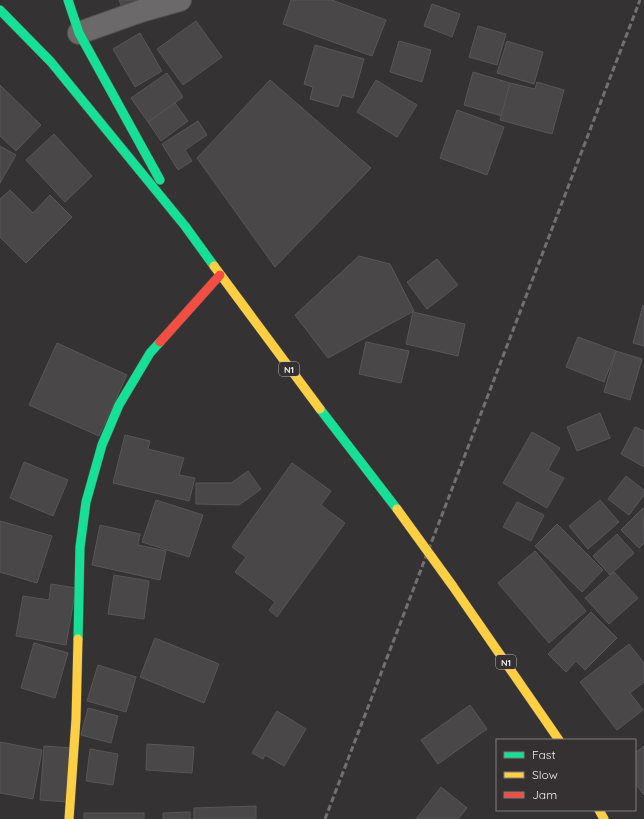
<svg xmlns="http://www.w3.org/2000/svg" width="644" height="819" viewBox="0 0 644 819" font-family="Quicksand,sans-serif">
<rect width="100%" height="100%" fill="#343233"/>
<g fill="#494748" stroke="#585758">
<path d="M119 0H146L122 8Z"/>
<path d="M291 0H332L386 20 372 56 283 24Z"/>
<path d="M432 4 460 14 452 37 424 26Z"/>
<path d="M196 21 222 57 183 85 157 49Z"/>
<path d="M478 26 506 34 497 65 469 57Z"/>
<path d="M140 33 162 71 135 87 113 49Z"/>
<path d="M399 41 431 50 422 82 390 72Z"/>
<path d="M507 41 543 52 534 84 497 73Z"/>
<path d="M315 45 364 59 353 98 342 95 338 107 310 99 313 87 304 84Z"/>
<path d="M473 72 510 83 502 116 464 105Z"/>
<path d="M167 73 183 97 148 122 131 98Z"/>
<path d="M270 80 371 168 275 267 197 158Z"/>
<path d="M376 80 417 105 397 137 357 112Z"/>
<path d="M537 82 564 90 552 134 500 120 510 83 535 89Z"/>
<path d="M0 85 41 125 16 151 0 136Z"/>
<path d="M175 103 188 121 161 141 148 122Z"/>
<path d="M457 110 504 127 487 175 440 158Z"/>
<path d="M198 121 207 135 185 150 192 161 178 170 162 144Z"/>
<path d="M54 134 92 176 65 202 26 160Z"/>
<path d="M0 146 16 155 0 183Z"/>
<path d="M10 190 33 213 50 195 72 217 26 263 0 237V199Z"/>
<path d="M359 256 390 264 414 311 328 358 295 315Z"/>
<path d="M437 259 458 285 427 309 407 282Z"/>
<path d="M643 305 644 306V346L633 343Z"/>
<path d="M413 312 465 324 458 356 406 344Z"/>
<path d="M578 337 616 351 604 382 566 367Z"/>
<path d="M366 342 409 351 401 383 359 374Z"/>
<path d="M57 343 127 375 99 436 29 405Z"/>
<path d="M616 351 642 359 630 400 604 392Z"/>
<path d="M600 413 610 438 577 451 567 427Z"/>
<path d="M635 427 644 431V467L621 454Z"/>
<path d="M532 432 560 448 548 470 564 478 547 508 503 483Z"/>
<path d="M125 435 150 441 148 449 184 458 179 475 195 478 189 501 113 483Z"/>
<path d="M24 462 68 480 53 516 10 498Z"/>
<path d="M292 463 331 491 321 505 345 523 277 617 269 610 275 602 235 572 246 557 232 547Z"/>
<path d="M248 471 261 489 239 505 196 504V483H231Z"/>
<path d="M626 476 644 490V495L629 515 608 499Z"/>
<path d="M156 500 203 515 189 557 142 542Z"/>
<path d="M600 500 619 522 588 549 569 526Z"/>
<path d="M517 502 544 515 531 541 503 527Z"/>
<path d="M643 508 644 543 639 548 621 530Z"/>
<path d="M0 521 52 536 37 583 0 572Z"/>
<path d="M557 524 603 570 582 592 535 546Z"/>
<path d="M100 525 140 534 138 545 166 551 160 580 92 565Z"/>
<path d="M617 534 634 553 610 575 593 556Z"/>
<path d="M535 551 586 611 549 643 498 583Z"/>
<path d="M614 572 638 598 609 624 585 598Z"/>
<path d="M114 575 149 581 144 619 108 614Z"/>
<path d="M51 584 76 588 66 645 16 636 23 596 49 600Z"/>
<path d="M591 612 617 638 585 670 576 661 566 672 548 654Z"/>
<path d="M155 638 219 664 204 703 140 677Z"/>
<path d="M34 643 68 653 55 698 21 688Z"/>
<path d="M629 644 644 663V682L630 693 643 710 617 730 580 682Z"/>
<path d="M98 665 136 677 126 712 87 701Z"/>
<path d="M470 705 487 729 438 764 421 740Z"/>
<path d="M88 708 118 716 111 743 81 735Z"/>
<path d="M277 711 306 729 284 766 265 755 263 759 252 753Z"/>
<path d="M0 742 42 750 33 799 0 793Z"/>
<path d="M147 744 194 747 192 773 146 770Z"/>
<path d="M44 746 72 748 67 802 40 800Z"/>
<path d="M644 746V795L635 783V753Z"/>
<path d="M90 749 118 754 113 785 86 781Z"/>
<path d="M441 787 467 808 458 819H416Z"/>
<path d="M256 806V819H194V808Z"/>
<path d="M190 812V819H163V813Z"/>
<rect x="84" y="813" width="60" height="6"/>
</g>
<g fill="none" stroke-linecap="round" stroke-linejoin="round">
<defs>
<path id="street" d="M79 33 141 11 180 0"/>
<g id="fast">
<path d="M68 0 79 33 160 180"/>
<path d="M0 10 51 62 185 226 214 266"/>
<path d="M320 409 397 509"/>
<path d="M78 639 80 547 86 502 102 445 119 405 150 353 160 342"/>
</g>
<g id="slow">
<path d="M214 266 320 409"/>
<path d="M452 585 559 740"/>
<path d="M599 810 604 819"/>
<path d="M69 819 76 719 78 639"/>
</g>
<path id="jam" d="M160 342 220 275"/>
</defs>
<use href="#street" stroke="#535152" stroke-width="24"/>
<use href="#fast" stroke="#535152" stroke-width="10"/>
<use href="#slow" stroke="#535152" stroke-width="10"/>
<use href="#jam" stroke="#535152" stroke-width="10"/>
<use href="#street" stroke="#6b696a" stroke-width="22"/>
<use href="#fast" stroke="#16e098" stroke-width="9"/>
<use href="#slow" stroke="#ffcf43" stroke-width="9"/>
<use href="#jam" stroke="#f24e42" stroke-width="9"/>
<path stroke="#727070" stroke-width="3" stroke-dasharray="6 3" stroke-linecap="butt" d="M325 819 640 0"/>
<defs>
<path id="slow-bridge" d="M397 509 452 585"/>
</defs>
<use href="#slow-bridge" stroke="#535152" stroke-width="10" stroke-linecap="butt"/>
<use href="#slow-bridge" stroke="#ffcf43" stroke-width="9"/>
</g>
<g text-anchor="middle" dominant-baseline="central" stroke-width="3" stroke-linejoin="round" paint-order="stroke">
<g fill="#353132" stroke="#b8b5b5" stroke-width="1">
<rect x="279" y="362" width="20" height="14" rx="3"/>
<rect x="496" y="655" width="20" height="14" rx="3"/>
</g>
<g font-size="9" font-weight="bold" fill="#f0eded">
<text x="289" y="369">N1</text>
<text x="506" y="662">N1</text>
</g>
</g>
<rect x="496" y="739" width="140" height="72" fill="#353132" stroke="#807c7d"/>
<rect x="504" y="752" width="20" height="6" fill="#16e098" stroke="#807c7d"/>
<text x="532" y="759" font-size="12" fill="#f0eded">Fast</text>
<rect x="504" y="772" width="20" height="6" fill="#ffcf43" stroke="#807c7d"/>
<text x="532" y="779" font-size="12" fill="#f0eded">Slow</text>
<rect x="504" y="792" width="20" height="6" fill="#f24e42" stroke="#807c7d"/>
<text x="532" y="799" font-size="12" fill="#f0eded">Jam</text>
</svg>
